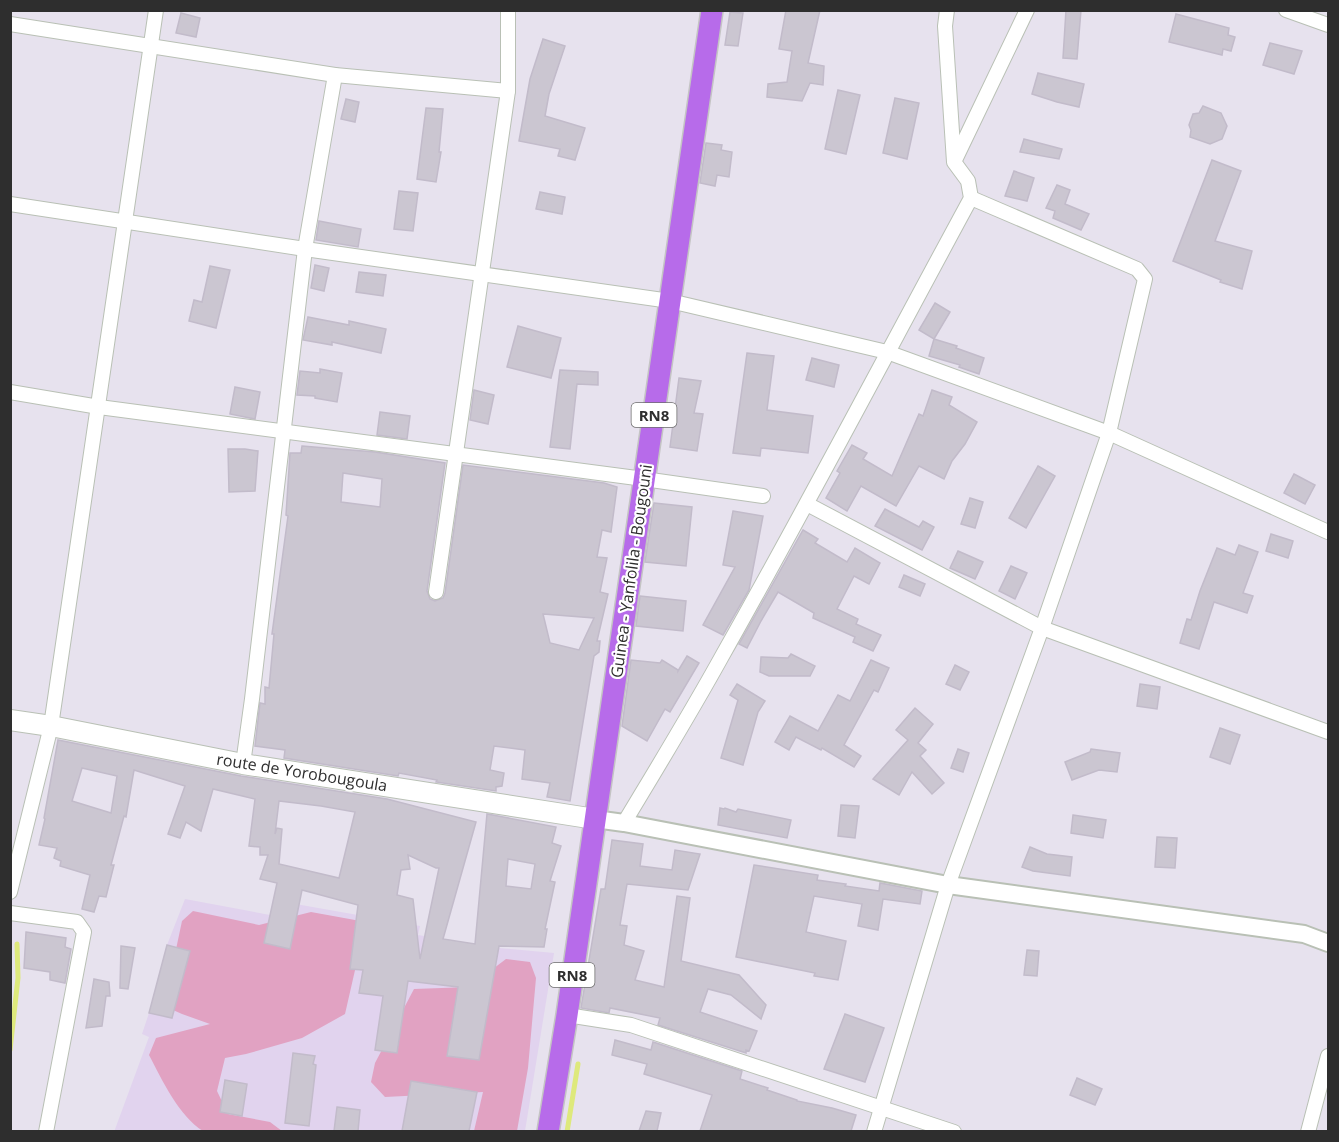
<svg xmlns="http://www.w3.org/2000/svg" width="1339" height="1142" viewBox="0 0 1339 1142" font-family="'Open Sans',sans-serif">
<rect width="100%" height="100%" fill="#e7e2ee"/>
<path fill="#e1d3ee" d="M185 899 270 915 273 900 420 926 418 935 499 948 554 953 525 1131 114 1132 149 1037 142 1034 149 1013 167 945Z"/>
<g fill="#e1a2c2">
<path d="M193 911 259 925 311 912 366 922 345 1014 302 1038 246 1054 225 1058 217 1091 228 1114 270 1122 282 1131H203C179 1116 162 1080 149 1055L156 1038 210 1024 182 1014 164 1006 182 921Z"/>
<path d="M506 959 530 962 536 978 528 1068 517 1131H474L483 1092 385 1097 371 1082 375 1063 414 989 469 987Z"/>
</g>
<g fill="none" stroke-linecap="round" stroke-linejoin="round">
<g stroke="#dee97c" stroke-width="5">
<path d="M10 1050 18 978 17 944"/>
<path d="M567 1132 578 1064"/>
</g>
</g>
<g fill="#cbc6d1" stroke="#c2bbca" stroke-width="1.5" fill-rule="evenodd">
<path d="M786 10H820L808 63 824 66 823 85 810 83 802 101 767 97 768 84 787 82 792 51 779 49Z"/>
<path d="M1066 10H1081L1077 59 1063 58Z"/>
<path d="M730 12 743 13 738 46 725 45Z"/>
<path d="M181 13 200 18 196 37 176 33Z"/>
<path d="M1176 14 1229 28 1228 35 1235 37 1231 51 1223 49 1222 55 1169 42Z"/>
<path d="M543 39 565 46 549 94 545 116 585 128 575 160 558 156 560 149 519 141 530 79Z"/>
<path d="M1270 43 1302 51 1294 74 1263 65Z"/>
<path d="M1038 73 1084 84 1079 107 1057 102 1032 94Z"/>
<path d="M838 90 860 95 846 154 825 149Z"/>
<path d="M895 98 919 103 907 159 883 153Z"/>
<path d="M346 99 359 102 355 122 341 119Z"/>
<path d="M1203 106 1221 113 1227 126 1222 139 1210 144 1190 137 1191 130 1189 125 1193 114 1199 113Z"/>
<path d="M426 108 443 109 439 152H441L436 182 417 179Z"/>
<path d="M1024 139 1062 149 1059 159 1020 152Z"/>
<path d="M706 143 722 145 721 150 732 152 729 177 717 175 715 186 700 183Z"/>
<path d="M1212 160 1241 171 1215 241 1252 251 1242 289 1220 282 1221 280 1173 261Z"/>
<path d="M1014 171 1034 178 1027 201 1005 196Z"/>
<path d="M1057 185 1070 190 1065 204 1089 214 1081 230 1053 218 1055 211 1046 208Z"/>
<path d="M399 191 418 193 413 231 394 229Z"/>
<path d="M540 192 565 197 562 214 536 209Z"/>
<path d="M319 221 361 229 358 247 316 240Z"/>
<path d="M315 265 329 268 324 291 311 288Z"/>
<path d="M210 266 230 270 216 328 189 321 194 300 202 302Z"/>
<path d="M359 272 386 275 383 296 356 292Z"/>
<path d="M935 303 950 312 934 339 919 330Z"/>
<path d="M308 317 349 325V321L386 329 381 353 332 342V345L303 340Z"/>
<path d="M518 326 561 338 551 378 507 367Z"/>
<path d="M934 339 957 346 956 348 984 358 979 374 959 367 960 365 929 356Z"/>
<path d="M747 353 774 356 767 410 813 416 808 453 761 448 760 456 733 453Z"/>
<path d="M812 358 839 365 834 387 806 380Z"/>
<path d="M320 369 342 373 337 402 315 398V396L297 395 300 371 320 373Z"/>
<path d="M560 370 598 372V385L577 384 570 449 550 447Z"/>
<path d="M679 378 701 381 694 413 703 414 697 451 670 447Z"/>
<path d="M235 387 260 392 255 419 230 414Z"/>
<path d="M474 390 494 395 488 424 470 420Z"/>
<path d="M932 390 952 397 949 405 977 422 965 444 952 461 944 479 919 466 896 506 861 486 847 511 826 498 840 473 837 471 852 445 867 453 863 459 892 476 919 414 923 416Z"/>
<path d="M380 412 410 416 407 439 377 435Z"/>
<path d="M302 446 375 452 445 463 427 591 430 599 435 601 443 598 445 593 463 465 604 483 617 487 611 532 602 530 597 557 607 558 600 592 608 594 597 641H600L599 652 594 656 570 801 547 797 550 783 522 779 525 750 494 746 490 770 504 773 502 786 496 787V791L436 782 437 780 399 773 398 776 284 758 285 750 255 746 260 703 265 704V687L269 688 274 634H272L288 516 286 515 290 453H301ZM343 473 382 479 380 507 341 502ZM543 614 594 618 579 650 550 643Z"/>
<path d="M228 449H245L258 451 255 491 229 492Z"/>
<path d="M1038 466 1055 476 1026 528 1009 518Z"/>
<path d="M1294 474 1315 485 1305 504 1284 493Z"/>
<path d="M970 498 983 502 975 528 961 524Z"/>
<path d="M654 503 692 507 686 566 645 562Z"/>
<path d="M885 509 919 527 923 521 934 527 922 550 875 526Z"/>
<path d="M733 511 763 516 749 590 723 635 703 625 735 567 723 565Z"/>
<path d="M803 530 818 539 815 543 847 562 855 548 880 563 869 584 854 576 837 609 858 619 856 624 881 635 873 651 853 642 855 637 813 618 814 613 778 592 761 621 747 648 739 644Z"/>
<path d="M1271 534 1293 541 1288 558 1266 551Z"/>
<path d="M1239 545 1258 552 1243 593 1253 596 1247 613 1214 602 1199 649 1180 643 1187 619 1191 620 1200 591 1217 548 1235 555Z"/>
<path d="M958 551 983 562 975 579 950 568Z"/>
<path d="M1011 566 1027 573 1015 599 999 591Z"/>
<path d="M904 575 925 584 920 596 899 587Z"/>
<path d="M640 596 686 601 683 631 636 626Z"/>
<path d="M791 654 815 666 810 676H769L760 672 761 657 788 658Z"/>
<path d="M687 656 699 663 670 712 665 709 647 741 622 726 631 660 660 663 662 660 678 670V671Z"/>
<path d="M871 660 889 668 878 692 874 690 844 745 861 756 854 767 822 748 821 750 796 737 789 750 775 742 790 716 818 731 838 695 850 701Z"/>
<path d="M955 665 969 672 960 690 946 684Z"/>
<path d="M737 684 765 701 758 712 743 765 721 758 738 700 730 695Z"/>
<path d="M1140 684 1160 687 1157 709 1137 706Z"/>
<path d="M915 708 933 724 918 743 926 750 920 756 944 783 932 794 912 772 899 795 873 779 908 740 896 730Z"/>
<path d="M1220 728 1240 735 1230 764 1210 757Z"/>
<path d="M58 740 241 776 387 799 476 822 443 939 475 944 487 814 556 827 552 843 561 846 550 881 555 882 545 929H547L544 947 499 946 479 1060 447 1056 458 987 408 981 397 1053 375 1050 383 996 359 993 363 970 350 969 358 905 302 890 290 949 264 943 277 883 260 879 268 855H260V847L249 846 255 799 213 789 201 831 186 822 180 838 168 834 185 786 134 770 126 817 124 816 111 865H114L106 897 99 896 94 912 82 909 90 875 60 866 61 861 54 858 57 848 39 845 45 819 44 818ZM82 768 117 776 111 813 72 801ZM279 801 321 806 355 812 339 878 279 864 282 829 277 828 275 834ZM408 855 436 868H439L420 959 413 899 397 895 401 870 410 869ZM508 859 535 864 531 889 506 886Z"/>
<path d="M958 749 969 753 963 772 951 768Z"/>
<path d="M1091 749 1120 753 1117 772 1099 770 1072 780 1065 762 1090 752Z"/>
<path d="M841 805 859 806 855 838 838 836Z"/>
<path d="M720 808 724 809 725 808 736 812 738 809 791 820 787 838 718 825Z"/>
<path d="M1073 815 1106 820 1103 838 1071 833Z"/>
<path d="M1157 837 1177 838 1175 868 1155 867Z"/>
<path d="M612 840 643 844 640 866 672 870 675 850 700 854 688 890 627 884 620 925 627 926 624 945 644 951 635 980 664 987 677 896 690 898 681 961 739 975 766 1005 761 1019 731 995 708 989 700 1012 757 1031 749 1051 746 1050V1053L658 1025 660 1018 610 1008 609 1013 581 1008 601 889H605Z"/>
<path d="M1030 847 1047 854 1072 857 1070 876 1033 871 1022 867Z"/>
<path d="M754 865 818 875 817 880 846 884 845 886 879 891 880 883 922 891 920 904 883 899 878 930 858 926 862 904 814 896 806 932 846 941 838 980 814 976 815 973 736 957Z"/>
<path d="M26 932 66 938 65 947 71 949 65 983 50 980V972L24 968Z"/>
<path d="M167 945 190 951 172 1018 149 1013Z"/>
<path d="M121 946 135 948 128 989 120 988Z"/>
<path d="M1027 950 1039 951 1037 976 1024 975Z"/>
<path d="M94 979 109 982 110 996H106L102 1026 86 1028Z"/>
<path d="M845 1014 884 1028 865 1082 824 1069Z"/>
<path d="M615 1040 651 1050 653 1042 742 1071 740 1079 768 1088 767 1090 797 1100V1101L832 1108 856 1115 851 1131H700L712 1095 644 1074 647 1064 612 1055Z"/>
<path d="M293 1053 315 1056 313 1064 316 1065 309 1126 285 1123Z"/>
<path d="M1077 1078 1102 1089 1095 1105 1070 1095Z"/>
<path d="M225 1080 247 1084 242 1116 220 1112Z"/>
<path d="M411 1081 477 1092 469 1131H402Z"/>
<path d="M337 1107 360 1110 358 1131H334Z"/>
<path d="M646 1111 661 1113 657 1131H639Z"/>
</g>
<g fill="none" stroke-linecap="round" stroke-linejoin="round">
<defs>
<g id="minor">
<path d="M1286 10 1328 25"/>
<path d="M10 24 335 75 508 91"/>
<path d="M955 160 1027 10"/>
<path d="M10 204 305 249 670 301 887 352 1109 433 1328 532"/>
<path d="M10 392 99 407 644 479 763 496"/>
<path d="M807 504 1042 628 1328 732"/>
<path d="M436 592 508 91V10"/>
<path d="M243 764 252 699 305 249 335 75"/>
<path d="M624 823C657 768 690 714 721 658 807 506 888 351 971 198L968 181 954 162 945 26 947 10"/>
<path d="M10 892 51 726 156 10"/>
<path d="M10 913 77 922 84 932 46 1132"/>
<path d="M567 1015 631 1025 954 1132"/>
<path d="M874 1132 948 885 1042 628 1109 433 1145 279 1137 269 971 198"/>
<path d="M1308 1132 1328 1056"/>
</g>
<path id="tertiary" d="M595 819 624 823 948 885 1304 934 1328 943"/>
<path id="secondary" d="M10 720 51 726 243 764 595 819"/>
<path id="primary" d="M548 1132 567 1015 712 10"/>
</defs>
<use href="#minor" stroke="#b9c0b5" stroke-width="16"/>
<use href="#tertiary" stroke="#b9c0b5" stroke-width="20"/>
<use href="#secondary" stroke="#b9c0b5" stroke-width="22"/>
<use href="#primary" stroke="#c4c4c4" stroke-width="24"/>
<use href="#minor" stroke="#fff" stroke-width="14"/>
<use href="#tertiary" stroke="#fff" stroke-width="16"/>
<use href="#secondary" stroke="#fff" stroke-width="20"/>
<use href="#primary" stroke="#b76bea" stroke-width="21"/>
</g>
<g text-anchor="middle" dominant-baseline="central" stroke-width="4.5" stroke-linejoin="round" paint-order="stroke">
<g fill="#fff" stroke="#6d6d6d" stroke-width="1.5">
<rect x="631.5" y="403" width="45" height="24" rx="4.5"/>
<rect x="549.5" y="963" width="45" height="24" rx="4.5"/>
</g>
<g font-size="15" font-weight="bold" fill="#2e2e2e">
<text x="654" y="415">RN8</text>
<text x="572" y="975">RN8</text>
</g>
<g font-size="16" fill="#2e2e2e" stroke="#fff">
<text transform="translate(631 571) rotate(-82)">Guinea - Yanfolila - Bougouni</text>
<text transform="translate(302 772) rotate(9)">route de Yorobougoula</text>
</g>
</g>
<rect width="1339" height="1142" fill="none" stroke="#2e2e2e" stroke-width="24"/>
</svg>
